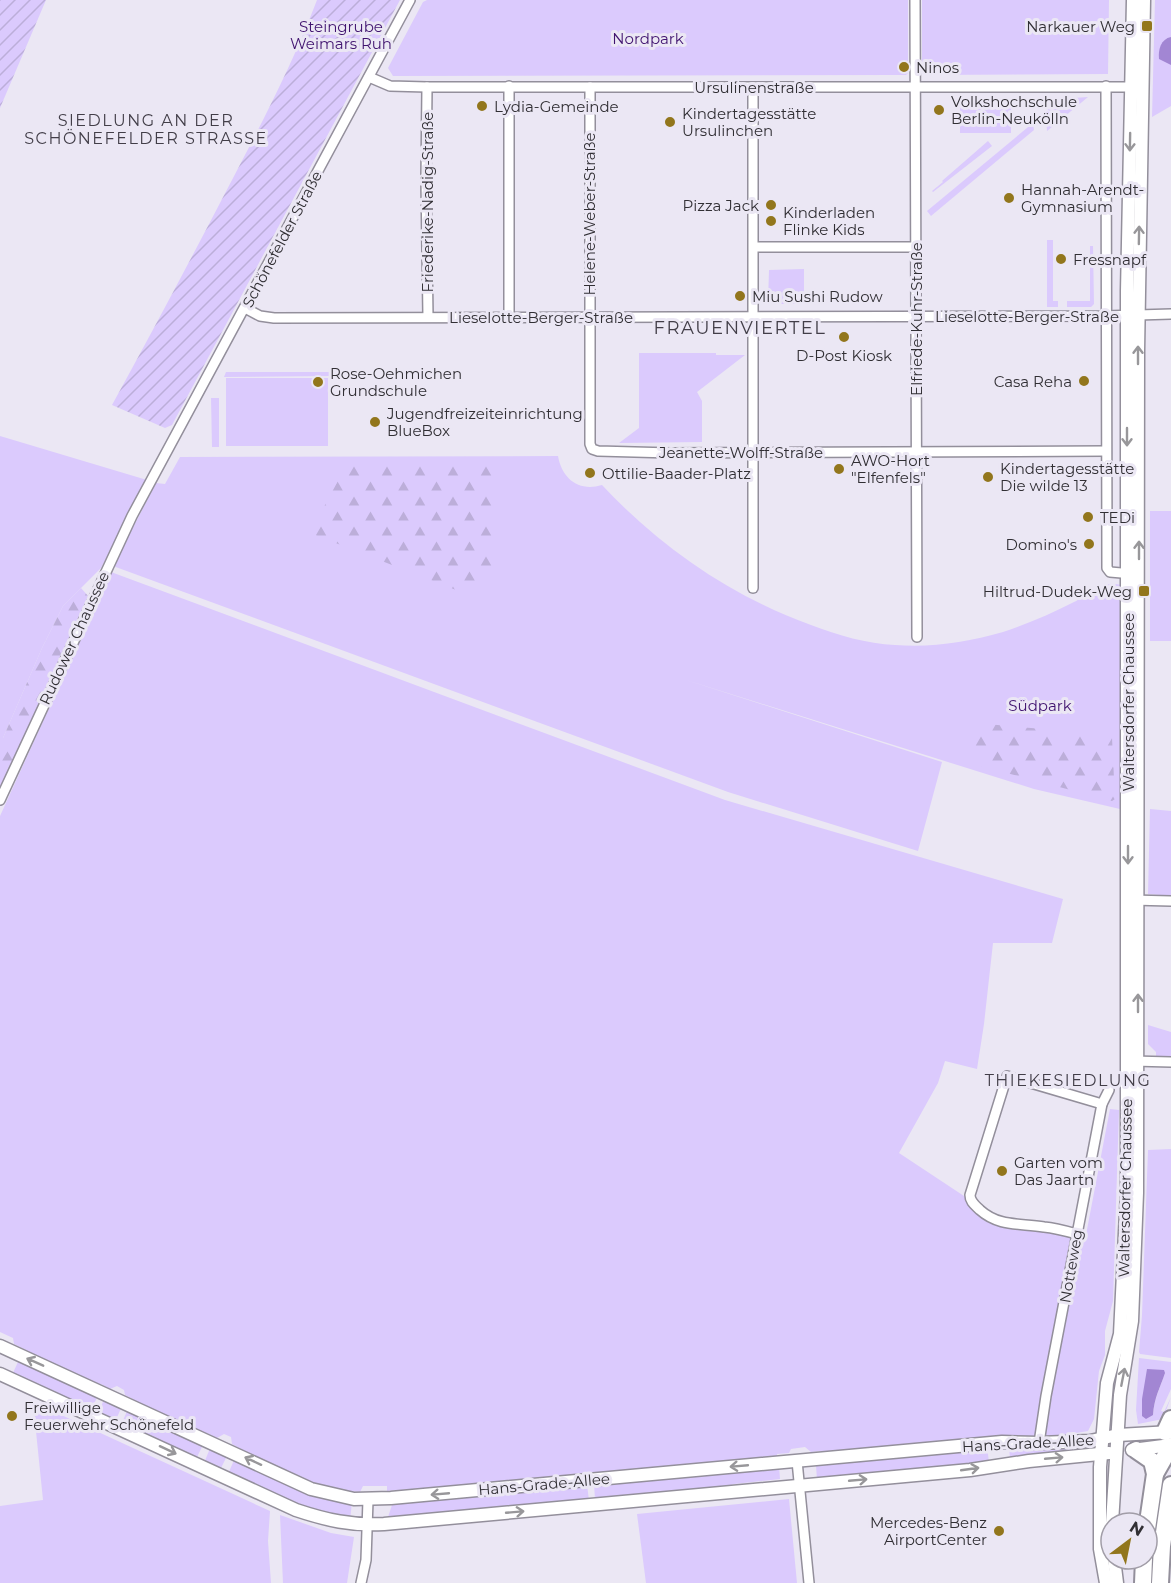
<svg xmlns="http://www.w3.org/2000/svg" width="1171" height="1583" viewBox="0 0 1171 1583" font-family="Montserrat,sans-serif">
<defs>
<pattern id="forest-firs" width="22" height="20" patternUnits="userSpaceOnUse" patternTransform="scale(1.5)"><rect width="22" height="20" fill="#dbcafd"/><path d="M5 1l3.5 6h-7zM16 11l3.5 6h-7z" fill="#bcaed9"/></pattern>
<pattern id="garden-furrows" width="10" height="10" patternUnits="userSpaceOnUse" patternTransform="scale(1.5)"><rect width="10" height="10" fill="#dbcafd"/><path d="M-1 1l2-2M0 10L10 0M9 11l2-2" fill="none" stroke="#bcaed9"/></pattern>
</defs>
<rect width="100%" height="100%" fill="#ebe7f4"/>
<g fill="#dbcafd" fill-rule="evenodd">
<path d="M427 0H908V73L906 75H893L393 76 388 68 423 2Z"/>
<path d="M922 0H1109L1108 74 924 75 922 73Z"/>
<path d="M1155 0H1171V106L1152 117Z"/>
<path d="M1088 97 1047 131 1045 100Z"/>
<rect x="960" y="102" width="51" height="31"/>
<path d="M1033 123 1034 130 931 216 927 211Z"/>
<path d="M988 141 992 146 933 192 932 191 943 182 942 181Z"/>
<path d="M1047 240H1053V301H1058V307H1047Z"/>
<path d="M1090 246H1093L1094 304 1091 307H1067V301H1090Z"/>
<path d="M804 269V304H768L769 270Z"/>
<path d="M639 353H716V355H745L697 392 702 401V442L619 443 639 428Z"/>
<path d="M226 372H330V376L224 377Z"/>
<rect x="226" y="378" width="102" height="68"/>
<path d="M211 398H219V447H212Z"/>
<path d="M0 436 147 480 101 568 63 606 42 648 3 738H0Z"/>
<path d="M558 456C562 479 579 492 602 485 661 548 731 596 811 625 838 635 867 644 895 645 932 648 967 642 1003 632 1027 624 1051 614 1074 602 1083 598 1102 585 1110 584 1115 583 1120 585 1124 585L1120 809 1034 789 683 679 942 762 918 851 728 792 113 566 156 483 165 484 180 457Z"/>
<rect x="1150" y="511" width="21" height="130"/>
<path d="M111 572 725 800 1063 899 1052 943H993L984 1024 977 1069 945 1061 938 1083 899 1153 964 1196 990 1221 1085 1240 1110 1109 1119 1110 1113 1301 1105 1331V1355L1099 1371 1094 1419 1088 1431 1046 1438 1003 1436 822 1454 821 1451 811 1452 805 1447 791 1449 789 1453 777 1454V1458L398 1494V1490L387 1491V1486H363L360 1492 347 1491 346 1494 322 1488 240 1452 241 1449 232 1444 231 1437 224 1434 217 1438 207 1433 205 1435 132 1402 133 1399 125 1395 124 1390 117 1386 110 1389 101 1384 99 1387 25 1353 26 1350 14 1344 13 1338 0 1332V816Z"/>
<path d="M1150 809 1171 811V896L1148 894Z"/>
<path d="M1148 1025 1171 1032V1056H1156V1052L1148 1044Z"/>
<path d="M1171 1149V1358L1140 1354 1139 1352 1142 1315 1148 1150Z"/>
<path d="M1139 1358 1171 1362V1389L1161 1411 1164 1412 1171 1397 1163 1419 1138 1424 1136 1410ZM1165 1373C1160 1388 1154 1399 1153 1415L1142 1399Z"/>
<path d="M18 1362C45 1374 72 1383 98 1395L91 1411 12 1375Z"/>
<path d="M105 1398 122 1406 115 1422 97 1414Z"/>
<path d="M33 1402 270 1511 268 1541 271 1583H0V1506L43 1500Z"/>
<path d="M128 1409 204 1443 196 1459 121 1425Z"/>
<path d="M1087 1445 1086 1449 1029 1454 1010 1459 1009 1446Z"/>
<path d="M211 1446 228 1454 220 1470 204 1463Z"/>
<path d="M987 1447 989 1462 817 1480 816 1465 866 1461 875 1457Z"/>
<path d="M235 1458 352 1502 350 1520 311 1511 228 1474Z"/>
<path d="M779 1466 780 1479 734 1484 719 1489 595 1500 594 1483Z"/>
<path d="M587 1484 589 1501 387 1520 393 1502Z"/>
<path d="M789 1499 797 1583H646L637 1514Z"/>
<path d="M280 1515 331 1533 354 1537 347 1583H283Z"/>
</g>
<g fill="url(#forest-firs)">
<path d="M496 463 494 569 469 595 310 533 347 464Z"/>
<path d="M81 588 89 597 0 789V738H3L42 648 63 606Z"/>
<path d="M974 723 1043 729 1112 738 1115 799 1112 801 973 764 970 760V729Z"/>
</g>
<g fill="url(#garden-furrows)">
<path d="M0 0H46L0 108Z"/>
<path d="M317 0H400L172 425 165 428 112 405C149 338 185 270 220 203 255 136 290 71 317 0Z"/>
</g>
<g fill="#a286d3">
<path d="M1171 37V65L1159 59C1158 49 1161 39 1171 37Z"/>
<path d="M1147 1369 1164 1370 1165 1373C1160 1388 1154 1398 1153 1415L1146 1419 1142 1416V1399Z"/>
</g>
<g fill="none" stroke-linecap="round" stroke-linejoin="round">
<defs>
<g id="street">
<path d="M915 0 917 637"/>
<path d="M369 77 390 86 427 87H1135"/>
<path d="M509 86V317"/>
<path d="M1106 86 1107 568 1110 572 1133 574"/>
<path d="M427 87 426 180 428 317"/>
<path d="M590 87V444L592 449 598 451 671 453 1106 451"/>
<path d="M753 87V588"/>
<path d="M754 247H916"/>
<path d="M245 308 260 316 274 318 1105 316 1171 314"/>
<path d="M0 800 132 516 410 0"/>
<path d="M1131 900 1171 901"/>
<path d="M1133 1061 1171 1062"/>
<path d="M1077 1234C1066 1231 1055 1228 1044 1227 1020 1223 999 1227 980 1210 975 1205 970 1202 970 1195L1007 1076 1102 1104"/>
<path d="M1039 1443 1046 1396 1102 1104 1109 1090"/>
<path d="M797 1461 809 1583"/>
<path d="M361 1583 366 1560 368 1500"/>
</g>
<g id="secondary">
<path d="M0 1346 311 1489 354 1499 391 1498 1002 1442 1039 1443 1090 1441 1118 1435 1171 1432"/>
<path d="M0 1374 296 1510C326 1520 352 1526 384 1524L970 1470 1029 1461 1109 1453"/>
<path d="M1132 1450 1171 1445"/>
<path d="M1112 1523 1120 1395 1132 1321 1137 1193 1138 351 1144 0"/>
<path d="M1114 1559 1117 1583"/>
<path d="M1106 1583 1100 1549V1467L1107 1383 1120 1334 1127 1192V291L1133 0"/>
</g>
<g id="highway">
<path d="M1165 1432 1171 1419"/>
<path d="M1136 1450 1152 1461 1155 1474 1147 1529"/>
<path d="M1155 1474 1171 1446"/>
<path d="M1143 1583 1144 1559"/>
<path d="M1160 1583 1162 1546 1171 1485"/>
</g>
</defs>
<use href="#street" stroke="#938f9b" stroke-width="12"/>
<use href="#secondary" stroke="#938f9b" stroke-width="15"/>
<use href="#highway" stroke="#938f9b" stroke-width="20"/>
<use href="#street" stroke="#fff" stroke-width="9"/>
<use href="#secondary" stroke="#fff" stroke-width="12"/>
<use href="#highway" stroke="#fff" stroke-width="16"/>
</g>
<defs><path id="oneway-shaft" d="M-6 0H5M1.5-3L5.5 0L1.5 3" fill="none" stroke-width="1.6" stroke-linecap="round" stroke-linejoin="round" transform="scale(1.5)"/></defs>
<g stroke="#98979a">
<use href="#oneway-shaft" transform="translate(1130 142) rotate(91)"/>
<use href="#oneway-shaft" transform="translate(1139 235) rotate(-89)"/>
<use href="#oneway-shaft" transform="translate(1138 355) rotate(-90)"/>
<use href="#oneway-shaft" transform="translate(1127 437) rotate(90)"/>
<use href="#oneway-shaft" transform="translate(1139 550) rotate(-90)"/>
<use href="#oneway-shaft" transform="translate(1128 855) rotate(90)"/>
<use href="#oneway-shaft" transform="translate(1138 1003) rotate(-90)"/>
<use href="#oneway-shaft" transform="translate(35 1362) rotate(-156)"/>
<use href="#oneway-shaft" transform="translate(1123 1377) rotate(-79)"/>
<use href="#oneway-shaft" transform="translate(168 1450) rotate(25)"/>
<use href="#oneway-shaft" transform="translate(1054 1458) rotate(-5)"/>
<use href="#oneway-shaft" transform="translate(253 1461) rotate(-155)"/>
<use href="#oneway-shaft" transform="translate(739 1466) rotate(175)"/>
<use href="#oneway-shaft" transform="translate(970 1469) rotate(-8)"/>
<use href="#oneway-shaft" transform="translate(858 1480) rotate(-5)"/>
<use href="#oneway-shaft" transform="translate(440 1494) rotate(175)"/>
<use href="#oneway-shaft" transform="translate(515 1512) rotate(-5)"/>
</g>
<g fill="#92761c" stroke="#ebe7f4" stroke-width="2">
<rect x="1141" y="20" width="12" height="12" rx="3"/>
<circle cx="904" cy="67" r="6"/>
<circle cx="482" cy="106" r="6"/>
<circle cx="939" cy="110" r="6"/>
<circle cx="670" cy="122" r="6"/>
<circle cx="1009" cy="198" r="6"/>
<circle cx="771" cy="205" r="6"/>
<circle cx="771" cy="221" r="6"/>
<circle cx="1061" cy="259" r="6"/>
<circle cx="740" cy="296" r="6"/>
<circle cx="844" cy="337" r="6"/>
<circle cx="1084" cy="381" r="6"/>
<circle cx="318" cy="382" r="6"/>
<circle cx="375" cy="422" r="6"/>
<circle cx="839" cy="469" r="6"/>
<circle cx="590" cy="473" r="6"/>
<circle cx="988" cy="477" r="6"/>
<circle cx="1088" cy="517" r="6"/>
<circle cx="1089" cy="544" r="6"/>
<rect x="1138" y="585" width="12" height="12" rx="3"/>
<circle cx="1002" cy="1171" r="6"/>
<circle cx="12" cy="1416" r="6"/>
<circle cx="999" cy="1531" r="6"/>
</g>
<g text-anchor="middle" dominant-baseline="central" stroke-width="6" stroke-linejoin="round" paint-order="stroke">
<g font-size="15" fill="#40136f" stroke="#ebe7f4">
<text x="341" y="26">Steingrube<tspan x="341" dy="17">Weimars Ruh</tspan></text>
<text x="648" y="38">Nordpark</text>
<text x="1040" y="705">Südpark</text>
</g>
<g font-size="15" fill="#312f34" stroke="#ebe7f4" text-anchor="start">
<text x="1135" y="26" text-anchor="end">Narkauer Weg</text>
<text x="916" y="67">Ninos</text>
<text x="951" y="101">Volkshochschule<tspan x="951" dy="17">Berlin-Neukölln</tspan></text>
<text x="494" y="106">Lydia-Gemeinde</text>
<text x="682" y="113">Kindertagesstätte<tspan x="682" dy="17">Ursulinchen</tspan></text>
<text x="1021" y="189">Hannah-Arendt-<tspan x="1021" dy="17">Gymnasium</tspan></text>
<text x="759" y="205" text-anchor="end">Pizza Jack</text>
<text x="783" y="212">Kinderladen<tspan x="783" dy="17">Flinke Kids</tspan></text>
<text x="1073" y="259">Fressnapf</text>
<text x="752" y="296">Miu Sushi Rudow</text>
<text x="844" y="355" text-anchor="middle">D-Post Kiosk</text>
<text x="330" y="373">Rose-Oehmichen<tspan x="330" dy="17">Grundschule</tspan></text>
<text x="1072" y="381" text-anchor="end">Casa Reha</text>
<text x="387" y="413">Jugendfreizeiteinrichtung<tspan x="387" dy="17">BlueBox</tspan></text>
<text x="851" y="460">AWO-Hort<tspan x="851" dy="17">"Elfenfels"</tspan></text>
<text x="1000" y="468">Kindertagesstätte<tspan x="1000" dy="17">Die wilde 13</tspan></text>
<text x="602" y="473">Ottilie-Baader-Platz</text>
<text x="1100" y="517">TEDi</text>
<text x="1077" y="544" text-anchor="end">Domino's</text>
<text x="1132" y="591" text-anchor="end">Hiltrud-Dudek-Weg</text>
<text x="1014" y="1162">Garten vom<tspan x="1014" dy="17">Das Jaartn</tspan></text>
<text x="24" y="1407">Freiwillige<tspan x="24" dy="17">Feuerwehr Schönefeld</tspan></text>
<text x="987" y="1522" text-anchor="end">Mercedes-Benz<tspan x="987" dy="17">AirportCenter</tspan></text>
</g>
<g font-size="15" fill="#312f34" stroke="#ebe7f4">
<text x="754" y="87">Ursulinenstraße</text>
<text transform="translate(427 202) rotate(-90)">Friederike-Nadig-Straße</text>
<text transform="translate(589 214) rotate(-90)">Helene-Weber-Straße</text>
<text transform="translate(282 239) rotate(-62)">Schönefelder Straße</text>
<text x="1027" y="316">Lieselotte-Berger-Straße</text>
<text x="541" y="317">Lieselotte-Berger-Straße</text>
<text transform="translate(916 319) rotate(-90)">Elfriede-Kuhr-Straße</text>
<text x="741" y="452">Jeanette-Wolff-Straße</text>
<text transform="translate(74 638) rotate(-65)">Rudower Chaussee</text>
<text transform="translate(1128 702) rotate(-90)">Waltersdorfer Chaussee</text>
<text transform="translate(1125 1188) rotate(-89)">Waltersdorfer Chaussee</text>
<text transform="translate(1071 1266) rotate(-80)">Notteweg</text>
<text transform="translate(1028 1443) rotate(-3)">Hans-Grade-Allee</text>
<text transform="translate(544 1484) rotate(-5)">Hans-Grade-Allee</text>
</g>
<g font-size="16" letter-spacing="1.5" fill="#423e48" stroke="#ebe7f4">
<text x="146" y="120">SIEDLUNG AN DER<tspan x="146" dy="18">SCHÖNEFELDER STRASSE</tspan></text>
<text x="1068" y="1080">THIEKESIEDLUNG</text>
</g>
<g font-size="18" letter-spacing="1.5" fill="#423e48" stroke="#ebe7f4">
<text x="740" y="328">FRAUENVIERTEL</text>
</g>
</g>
<g transform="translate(1129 1541) rotate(32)"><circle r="28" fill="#ebe7f4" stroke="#a19da7" stroke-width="1.5"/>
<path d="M0-4.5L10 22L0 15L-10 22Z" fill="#92761c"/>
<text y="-9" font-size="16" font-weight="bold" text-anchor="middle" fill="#312f34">N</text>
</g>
</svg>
